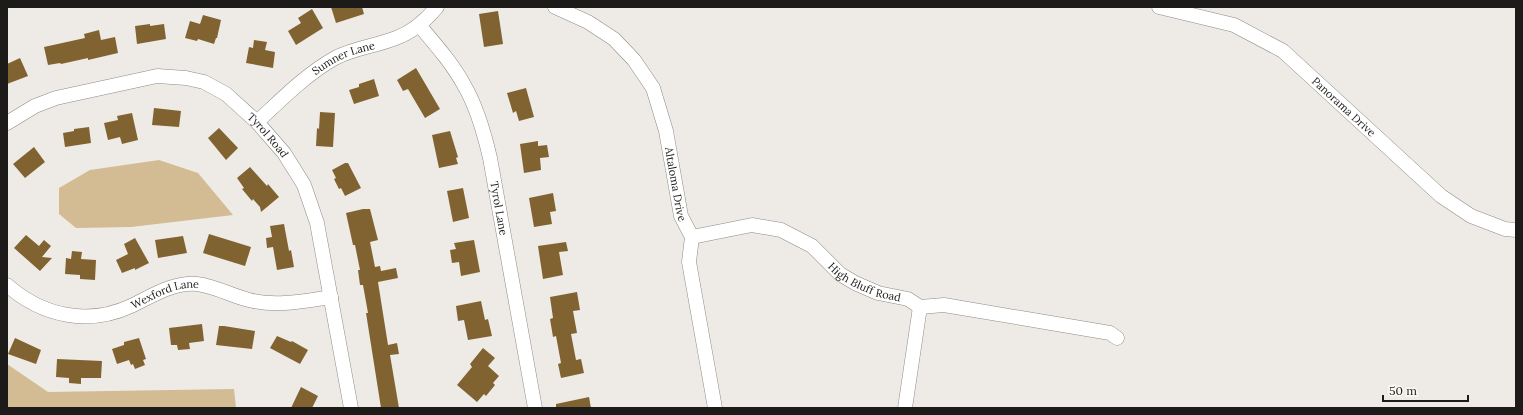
<svg xmlns="http://www.w3.org/2000/svg" width="1523" height="415" viewBox="0 0 1523 415" font-family="Lora,serif">
<rect width="100%" height="100%" fill="#eeebe6"/>
<g fill="#d3bb94">
<path d="M159 160 198 173 233 215 131 227 76 228 59 214V188L90 170Z"/>
<path d="M7 364 48 392 234 389 236 408H7Z"/>
</g>
<g fill="#816331">
<path d="M331 7H362L364 14 336 23Z"/>
<path d="M312 9 323 28 296 45 288 31 301 23 298 18Z"/>
<path d="M498 11 503 44 484 47 479 14Z"/>
<path d="M203 15 221 20 217 38H216L214 44 198 39 197 41 185 38 190 21 200 24Z"/>
<path d="M150 24V26L164 24 166 39 137 44 135 26Z"/>
<path d="M99 30 101 40 115 37 118 53 88 60V58L61 64 60 63 48 65 44 47 85 38 84 34Z"/>
<path d="M254 40 267 42 265 50 275 52 273 68 246 63 249 47 253 48Z"/>
<path d="M20 58 28 76 7 84V64Z"/>
<path d="M416 68 440 109 425 118 408 89 403 91 397 80Z"/>
<path d="M374 79 379 96 354 104 349 90 359 87V84Z"/>
<path d="M526 88 534 117 519 121 516 111 513 113 507 93Z"/>
<path d="M154 108 181 111 179 127 152 125Z"/>
<path d="M320 112 335 113 333 147 316 146 317 128 319 129Z"/>
<path d="M132 113 138 140 122 144 120 137 108 140 104 123 118 120 117 116Z"/>
<path d="M89 127 91 143 65 147 63 133 74 131V129Z"/>
<path d="M219 128 238 148 226 160 208 138Z"/>
<path d="M450 131 458 157 456 158 458 164 439 168 432 135Z"/>
<path d="M538 141V146L547 145 549 157 540 158 541 170 524 173 520 144Z"/>
<path d="M34 147 45 162 25 178 13 164Z"/>
<path d="M345 163H348L361 188 345 196 341 188 339 189 334 179 336 178 332 170Z"/>
<path d="M250 167 267 186 268 184 279 197 261 212 260 207 253 199 252 201 242 189 244 188 237 178Z"/>
<path d="M463 188 469 218 453 222 447 191Z"/>
<path d="M553 193 556 211 550 212 552 224 534 227 529 198Z"/>
<path d="M363 209H370L378 240 370 242 375 267 380 266 381 271 396 268 398 278 378 282 388 345 397 343 399 354 390 355 399 408H381L366 313H368L363 285H360L358 270H360L355 245H353L346 213Z"/>
<path d="M284 224 289 251 291 250 294 267 277 270 273 247 267 248 266 238 272 237 270 226Z"/>
<path d="M209 234 251 247 245 266 203 253Z"/>
<path d="M26 235 39 246 44 240 51 246 42 257 52 258 40 271 14 248Z"/>
<path d="M183 236 187 253 158 258 155 240Z"/>
<path d="M135 238 149 263 135 270V268L122 273 116 260 128 254 124 244Z"/>
<path d="M474 240 480 272 461 276 459 262 452 263 450 250 456 249 454 243Z"/>
<path d="M566 242 568 251 559 252 563 275 543 279 538 246Z"/>
<path d="M72 251 82 252 81 259 96 260 95 280 80 279V275L65 274 66 258 71 259Z"/>
<path d="M577 292 580 310 573 311 577 333 571 334 576 360 581 359 584 373 561 378 558 364 561 363 556 336 553 337 550 319 553 318 550 297Z"/>
<path d="M481 301 485 320 488 319 492 336 468 340 464 320 458 321 456 306Z"/>
<path d="M202 324 204 341 189 343 190 349 178 350 177 345H171L169 328Z"/>
<path d="M219 326H224L255 331 252 349 216 345Z"/>
<path d="M277 336 291 342 292 341 308 350 300 364 270 348Z"/>
<path d="M15 338 41 350 36 364 8 354Z"/>
<path d="M139 338 146 359 143 360 145 365 135 369 133 364 131 365 129 360 117 364 112 349 124 345V342Z"/>
<path d="M483 348 495 358 488 366 499 376 493 383 495 385 486 396 484 394 477 402 457 385 472 367 470 364Z"/>
<path d="M57 359 102 361 101 378H81V384L69 383V378L56 377Z"/>
<path d="M301 387 318 396 312 408H291Z"/>
<path d="M589 397 591 408H556V404Z"/>
</g>
<g fill="none" stroke-linecap="round" stroke-linejoin="round">
<defs>
<g id="street">
<path id="s1" d="M555 7 588 22 614 39 634 60 653 88 666 131 681 216 692 237 689 262 715 408"/>
<path id="s2" d="M1159 7 1234 25 1283 51 1441 196 1471 216 1505 229 1516 230"/>
<path id="s3" d="M419 25C435 44 452 63 464 85 477 107 484 132 490 158L535 408"/>
<path id="s4" d="M257 122C282 99 305 75 335 58 354 48 376 46 396 38 413 32 426 20 437 7"/>
<path id="s5" d="M7 123 35 106 56 98 157 76 186 78 204 82 226 94 257 122 284 153 304 185 317 223 351 408"/>
<path id="s6" d="M692 237 752 225 781 230 812 246 840 274 855 283 878 293 908 299 920 307 944 305 1110 333 1117 338"/>
<path id="s7" d="M7 285C42 316 88 326 131 306 152 296 173 282 197 284 215 286 232 296 249 300 276 307 304 301 331 297"/>
<path d="M905 408 920 307"/>
</g>
</defs>
<use href="#street" stroke="#8e8b87" stroke-width="15"/>
<use href="#street" stroke="#fff" stroke-width="14"/>
</g>
<g text-anchor="middle" dominant-baseline="central" stroke-width="4" stroke-linejoin="round" paint-order="stroke">
<g font-size="11" fill="#1c1b19" stroke="#fbf8f4">
<text stroke="none"><textPath href="#s4" startOffset="109">Sumner Lane</textPath></text>
<text stroke="none"><textPath href="#s2" startOffset="215">Panorama Drive</textPath></text>
<text stroke="none"><textPath href="#s5" startOffset="290">Tyrol Road</textPath></text>
<text stroke="none"><textPath href="#s1" startOffset="229">Altaloma Drive</textPath></text>
<text stroke="none"><textPath href="#s3" startOffset="204">Tyrol Lane</textPath></text>
<text stroke="none"><textPath href="#s6" startOffset="191">High Bluff Road</textPath></text>
<text stroke="none"><textPath href="#s7" startOffset="170">Wexford Lane</textPath></text>
</g>
</g>
<rect width="1523" height="415" fill="none" stroke="#1c1b19" stroke-width="16"/>
<path d="M1383 395v6h85v-6" fill="none" stroke="#1c1b19" stroke-width="2"/>
<text x="1389" y="395" font-size="12" fill="#1c1b19" stroke="#fbf8f4" stroke-width="3" paint-order="stroke">50 m</text>
</svg>
